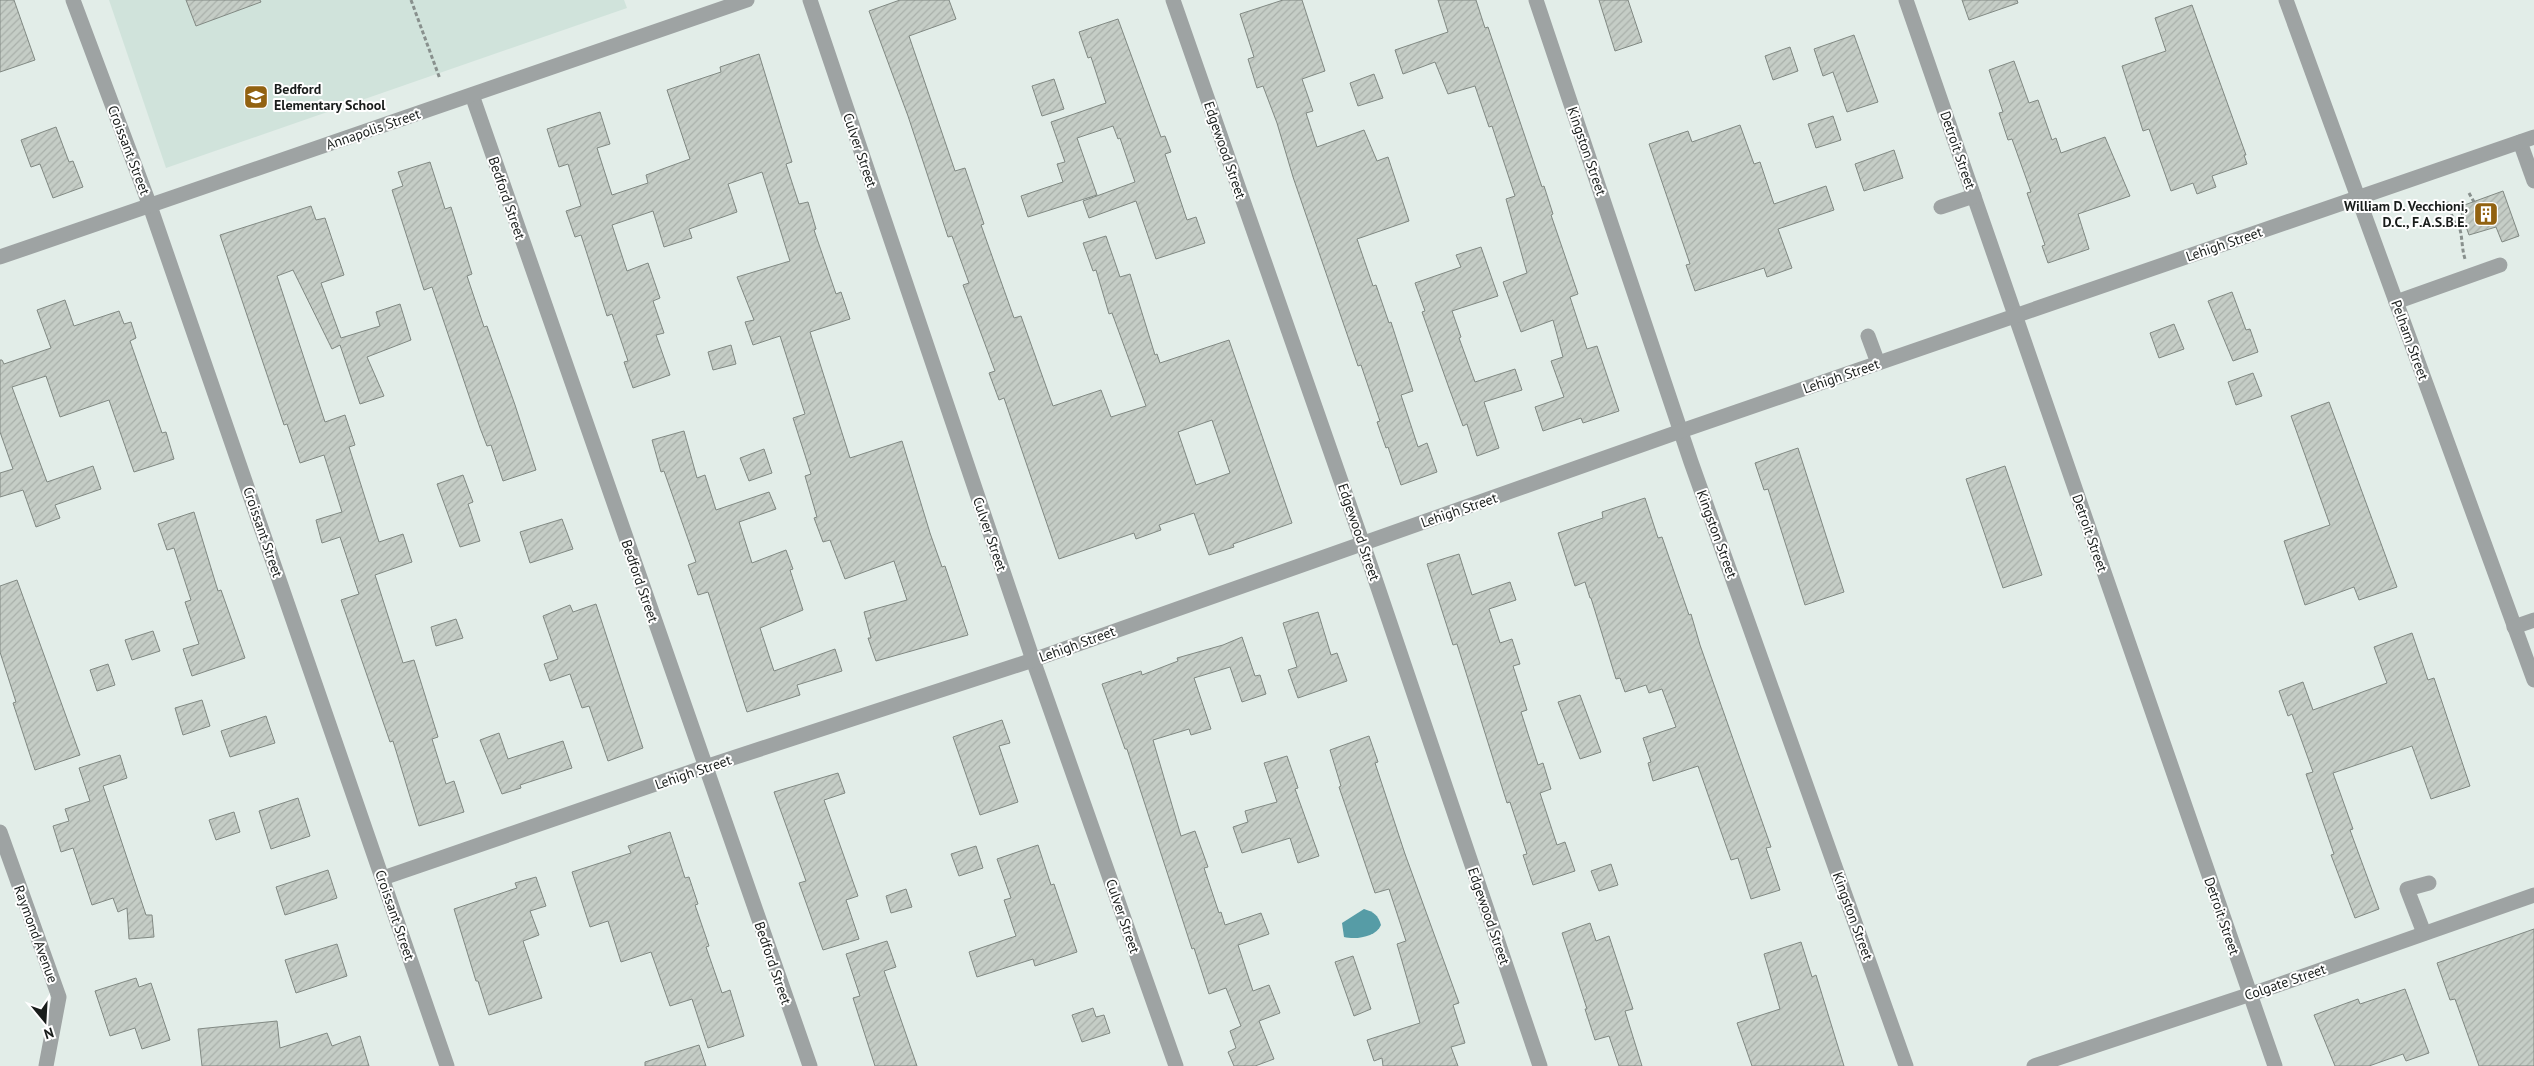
<svg xmlns="http://www.w3.org/2000/svg" width="2534" height="1066" viewBox="0 0 2534 1066" font-family="'PT Sans',sans-serif">
<defs>
<pattern id="building-hatch" width="6" height="6" patternUnits="userSpaceOnUse" patternTransform="scale(1.25)"><rect width="6" height="6" fill="#c5cdc6"/><path d="M-1 1l2-2M0 6l6-6M5 7l2-2" fill="none" stroke="#a9b0aa"/></pattern>
</defs>
<rect width="100%" height="100%" fill="#e2ede8"/>
<path fill="#d0e3db" d="M109 0H624L627 8 166 168Z"/>
<path fill="#569ca6" d="M1364 909C1374 912 1378 915 1381 925 1376 937 1356 940 1344 937L1342 923Z"/>
<g fill="url(#building-hatch)" stroke="#818983" fill-rule="evenodd">
<path d="M0 0H14L35 60 0 72Z"/>
<path d="M186 0H260L261 2 196 26Z"/>
<path d="M900 0H949L956 19 909 36 955 171 965 168 984 224 981 225 1014 318 1021 316 1053 406 1101 390 1111 417 1146 406 1112 313 1109 314 1096 270 1093 271 1083 243 1106 236 1120 277 1130 274 1155 355 1157 354 1160 363 1229 340 1292 523 1233 544 1234 547 1209 555 1194 513 1159 525 1161 530 1136 539 1134 533 1059 559 1004 398 999 400 989 373 995 371 963 285 969 283 952 236 948 237 908 116 869 11ZM1212 420 1230 473 1196 485 1178 432Z"/>
<path d="M1283 0H1302L1325 71 1302 79 1313 111 1306 113 1317 147 1364 130 1377 161 1388 157 1409 221 1357 239 1373 286 1376 285 1389 323 1391 322 1413 391 1401 395 1418 447 1427 443 1437 472 1401 485 1388 447 1386 448 1377 422 1380 421 1361 365 1358 366 1293 177 1277 123 1263 86 1257 88 1248 59 1254 57 1240 14Z"/>
<path d="M1438 0H1476L1485 28 1488 27 1542 187 1544 186 1553 214 1551 215 1578 294 1570 297 1587 349 1597 346 1619 411 1583 423 1581 418 1543 431 1535 407 1564 397 1551 361 1563 357 1553 320 1521 332 1503 282 1527 273 1506 199 1515 196 1492 126 1489 127 1475 86 1448 94 1435 62 1403 74 1395 50 1448 32Z"/>
<path d="M1599 0H1628L1642 42 1615 51Z"/>
<path d="M1962 0H2017L2018 3 1969 20Z"/>
<path d="M2192 5 2246 155H2244L2247 164 2212 176 2216 187 2197 194 2193 183 2171 191 2149 129 2143 131 2122 66 2166 51 2155 18Z"/>
<path d="M1118 19 1161 137 1165 136 1171 152 1165 154 1187 220 1196 217 1205 243 1156 259 1136 201 1089 218 1083 201 1135 182 1120 138 1118 139 1113 126 1077 138 1097 195 1028 217 1021 196 1063 182 1057 164 1065 162 1051 122 1106 103 1091 57 1088 58 1079 32Z"/>
<path d="M1854 35 1878 102 1847 112 1833 72 1823 76 1814 49Z"/>
<path d="M1790 47 1798 71 1773 80 1765 56Z"/>
<path d="M759 54 792 162 786 164 799 204 808 202 816 229 814 230 836 294 841 292 850 319 810 332 850 458 902 441 930 533 942 567 945 566 968 635 876 661 868 638H871L864 612 907 600 894 561 845 579 830 540 823 542 814 518 817 517 805 476 811 474 793 418 805 414 780 336 753 345 745 322 754 320 737 277 790 261 762 172 728 184 737 212 689 229 692 238 664 247 653 211 612 225 627 271 648 263 660 298 653 301 664 333 656 335 670 375 633 388 624 362 628 361 612 314 607 316 581 235 575 237 566 211 581 206 568 164 559 167 547 129 600 112 610 144 597 148 612 195 648 183 646 175 690 159 667 90 721 72 720 67Z"/>
<path d="M2014 61 2029 103 2038 100 2052 140 2056 138 2061 153 2105 137 2130 196 2078 214 2089 249 2048 263 2042 246 2045 245 2027 193 2031 192 2012 139 2008 140 1999 113 2003 112 1989 70Z"/>
<path d="M1374 74 1383 98 1358 106 1350 83Z"/>
<path d="M1054 79 1064 109 1042 116 1032 86Z"/>
<path d="M1833 116 1841 140 1816 148 1808 124Z"/>
<path d="M1740 125 1754 164 1760 162 1774 204 1826 186 1834 210 1778 229 1792 268 1767 277 1764 268 1695 291 1686 265 1690 264 1649 144 1688 131 1692 142Z"/>
<path d="M56 127 69 162 73 161 83 187 53 198 40 164 31 167 21 140Z"/>
<path d="M1894 150 1903 178 1864 191 1855 164Z"/>
<path d="M430 162 445 209 451 207 472 274 467 276 484 327 487 326 515 405 536 470 503 481 491 445 487 446 480 428 432 287 424 290 392 190 403 186 398 172Z"/>
<path d="M2503 191 2519 236 2502 242 2496 227 2469 235 2459 207Z"/>
<path d="M311 206 316 220 325 218 344 275 321 283 341 338 380 326 376 312 400 304 411 340 367 357 384 396 360 404 340 345 332 349 293 270 277 276 325 422 345 415 355 445 349 447 379 542 403 534 412 562 375 575 403 663 414 660 438 737 432 739 446 784 454 781 464 812 419 826 393 741 390 742 341 600 359 594 340 537 322 543 316 520 342 512 324 455 300 463 287 424 284 425 220 235Z"/>
<path d="M1481 247 1498 296 1452 311 1461 337 1459 338 1475 382 1515 369 1522 390 1484 402 1499 448 1477 456 1467 424 1463 426 1449 388 1422 312 1425 311 1415 283 1461 267 1456 255Z"/>
<path d="M2232 292 2246 330 2250 329 2258 352 2233 361 2208 301Z"/>
<path d="M65 300 74 326 119 311 124 324 131 322 136 338 130 341 162 433 166 432 174 459 134 472 109 400 60 417 46 376 12 387 47 482 93 466 101 489 55 505 60 518 36 527 23 490 0 497V473L13 469 0 432V360H2L4 364 51 348 37 310Z"/>
<path d="M2174 324 2184 349 2159 358 2150 333Z"/>
<path d="M731 345 736 364 713 370 708 352Z"/>
<path d="M2253 373 2262 396 2236 405 2228 382Z"/>
<path d="M2329 402 2397 587 2359 600 2354 587 2305 605 2284 541 2330 525 2291 416Z"/>
<path d="M684 431 697 478 705 475 716 510 769 492 776 509 739 522 752 563 786 550 793 569 790 570 803 610 760 628 774 671 835 649 842 671 797 685 800 695 747 712 708 592 698 595 688 565 696 562 664 471 661 472 652 440Z"/>
<path d="M1798 448 1844 592 1805 605 1768 489 1764 490 1755 463Z"/>
<path d="M764 449 772 473 749 481 740 458Z"/>
<path d="M2005 466 2042 575 2003 588 1966 479Z"/>
<path d="M463 475 473 502 468 504 480 541 460 547 437 484Z"/>
<path d="M1645 498 1658 538 1662 537 1689 615 1691 614 1700 645 1771 847 1766 848 1780 890 1751 899 1738 858 1731 860 1698 766 1653 781 1648 763 1651 762 1643 738 1676 727 1662 689 1649 693 1646 685 1625 692 1620 678 1616 679 1591 598H1590L1585 582 1575 586 1558 533 1603 518 1602 512Z"/>
<path d="M194 512 218 591 221 590 245 658 192 676 183 649 199 644 185 602 191 600 174 548 167 550 158 524Z"/>
<path d="M562 519 573 549 530 563 520 532Z"/>
<path d="M1459 554 1472 595 1510 582 1516 600 1489 609 1500 643 1512 639 1520 664 1513 666 1527 710 1521 712 1538 765 1543 763 1551 789 1540 793 1557 845 1565 842 1575 871 1533 885 1523 855 1527 854 1510 802 1507 803 1457 644 1453 645 1427 564Z"/>
<path d="M17 580 80 755 35 770 13 703 16 702 0 652V586Z"/>
<path d="M596 604 643 748 608 761 589 706 582 708 570 674 550 681 544 664 558 659 543 616 570 605 573 612Z"/>
<path d="M1318 612 1331 655 1337 653 1347 681 1298 698 1288 670 1297 667 1283 623Z"/>
<path d="M456 619 463 638 436 646 431 627Z"/>
<path d="M153 631 160 651 132 660 125 640Z"/>
<path d="M2412 633 2428 680 2434 678 2470 786 2431 799 2412 746 2333 773 2353 829 2350 830 2379 909 2355 918 2331 855 2334 854 2306 774 2313 772 2292 714 2288 716 2279 691 2303 682 2313 710 2387 683 2374 647Z"/>
<path d="M1242 637 1255 676 1260 675 1266 694 1242 702 1230 667 1194 678 1211 729 1191 735 1189 729 1153 740 1181 836 1195 831 1208 867 1204 868 1219 913 1221 912 1225 925 1261 913 1269 934 1238 945 1253 991 1269 985 1280 1013 1259 1021 1274 1059 1255 1066H1234L1228 1052 1236 1048 1230 1031 1241 1026 1226 988 1209 994 1194 948 1192 949 1127 749H1125L1102 684 1141 671 1142 675 1178 661 1177 658 1223 645Z"/>
<path d="M108 664 115 685 97 691 90 670Z"/>
<path d="M1580 695 1601 752 1580 759 1558 702Z"/>
<path d="M202 700 210 726 183 735 175 708Z"/>
<path d="M266 716 275 743 230 757 221 731Z"/>
<path d="M1002 720 1010 743 999 746 1018 802 980 815 953 737Z"/>
<path d="M499 733 508 759 563 741 572 768 520 785 521 788 502 794 480 740Z"/>
<path d="M1369 736 1378 762 1375 763 1405 854 1459 1003 1453 1005 1465 1043 1451 1047 1458 1066H1383L1382 1058 1374 1061 1367 1040 1420 1023 1397 944 1406 941 1389 889 1375 893 1339 787 1341 786 1330 750Z"/>
<path d="M120 755 127 778 103 786 146 915H152L154 937 129 939 127 908 118 912 113 898 92 905 73 848 61 852 53 826 69 821 65 809 90 801 79 768Z"/>
<path d="M1287 756 1298 788 1295 789 1319 856 1298 863 1290 838 1242 853 1233 827 1248 822 1245 811 1277 802 1264 763Z"/>
<path d="M838 773 845 793 824 800 858 896 846 900 859 939 823 950 799 883 806 881 774 792Z"/>
<path d="M298 798 310 836 271 849 259 811Z"/>
<path d="M234 812 240 832 216 840 209 820Z"/>
<path d="M670 832 685 878 689 877 698 904 695 905 709 946 706 947 722 993 730 990 744 1036 708 1048 692 999 670 1006 651 952 621 962 608 921 590 927 572 872 631 853 628 846Z"/>
<path d="M1038 845 1051 885 1054 884 1077 952 1035 966 1033 959 977 977 969 952 1016 936 1004 900 1011 898 997 859Z"/>
<path d="M976 846 983 868 959 876 951 854Z"/>
<path d="M1611 864 1618 885 1599 891 1591 871Z"/>
<path d="M328 870 337 898 285 915 276 887Z"/>
<path d="M536 877 546 906 530 911 539 935 523 941 542 998 489 1015 478 981H476L454 909 517 888 515 883Z"/>
<path d="M906 889 912 907 891 913 886 896Z"/>
<path d="M1590 923 1596 941 1609 936 1633 1009 1625 1011 1642 1066H1619L1609 1036 1595 1040 1585 1009H1587L1562 933Z"/>
<path d="M2534 929V1066H2479L2455 999 2450 1000 2437 963Z"/>
<path d="M887 941 896 967 884 971 917 1066H875L853 998 860 996 846 954Z"/>
<path d="M1801 942 1812 977 1816 975 1844 1066H1752L1737 1023 1780 1009 1764 954Z"/>
<path d="M337 944 347 976 296 993 285 960Z"/>
<path d="M1353 956 1371 1009 1354 1016 1335 962Z"/>
<path d="M136 978 139 987 151 983 170 1040 142 1049 135 1028 110 1036 95 991Z"/>
<path d="M2405 989 2429 1053 2406 1061 2403 1054 2369 1066H2335L2314 1015 2358 999 2360 1004Z"/>
<path d="M1093 1008 1096 1017 1104 1015 1110 1033 1082 1042 1072 1015Z"/>
<path d="M277 1021 280 1048 327 1033 332 1046 360 1036 369 1066H202L198 1029Z"/>
<path d="M699 1045 706 1066H645V1062Z"/>
</g>
<g fill="none" stroke-linecap="round" stroke-linejoin="round">
<g stroke="#88908d" stroke-width="3" stroke-dasharray="4 2.5" stroke-linecap="butt">
<path d="M411 0 440 79"/>
<path d="M2469 193 2474 202"/>
<path d="M2447 202 2455 224 2458 223"/>
<path d="M2464 221 2458 223C2463 236 2461 246 2465 259"/>
</g>
<g stroke="#9ea3a3" stroke-width="15">
<path d="M73 0 150 206 447 1066"/>
<path d="M810 0 1033 660 1176 1066"/>
<path d="M1173 0 1372 570 1540 1066"/>
<path d="M1536 0 1691 462 1906 1066"/>
<path d="M1906 0 2275 1066"/>
<path d="M2286 0 2534 680"/>
<path d="M472 95 810 1066"/>
<path d="M2520 142 2534 181"/>
<path d="M1941 207 1974 196"/>
<path d="M0 257 747 0"/>
<path d="M2396 302 2500 265"/>
<path d="M1868 336 1878 363"/>
<path d="M2514 627 2534 620"/>
<path d="M0 832 59 997 46 1066"/>
<path d="M383 878 705 767 1033 660 1681 431 2534 137"/>
<path d="M2424 933 2407 889 2429 883"/>
<path d="M2034 1066 2272 987 2534 895"/>
</g>
</g>
<defs>
<symbol id="school-square" viewBox="-11 -11 22 22"><rect x="-9" y="-9" width="18" height="18" rx="4" fill="#926211" stroke="#fff"/><path d="M0-5L7-2L0 1L-7-2ZM-4 1L0 2.5L4 1V4Q0 6-4 4Z" fill="#fff"/></symbol>
<symbol id="building-square" viewBox="-11 -11 22 22"><rect x="-9" y="-9" width="18" height="18" rx="4" fill="#926211" stroke="#fff"/><path d="M-4-6H4V6H1V3H-1V6H-4ZM-2.5-4.3h1.7v1.8h-1.7ZM.8-4.3h1.7v1.8H.8ZM-2.5-1h1.7V.8h-1.7ZM.8-1h1.7V.8H.8Z" fill="#fff"/></symbol>
</defs>
<g fill-rule="evenodd">
<use href="#school-square" x="242" y="83" width="28" height="28"/>
<use href="#building-square" x="2472" y="200" width="28" height="28"/>
</g>
<g text-anchor="middle" dominant-baseline="central" stroke-width="4" stroke-linejoin="round" paint-order="stroke">
<g font-size="14" font-weight="bold" fill="#191d1b" stroke="#fff" text-anchor="start">
<text x="274" y="89">Bedford<tspan x="274" dy="16">Elementary School</tspan></text>
<text x="2468" y="206" text-anchor="end">William D. Vecchioni,<tspan x="2468" dy="16">D.C., F.A.S.B.E.</tspan></text>
</g>
<g font-size="14" fill="#191d1b" stroke="#fff">
<text transform="translate(373 129) rotate(-19)">Annapolis Street</text>
<text transform="translate(129 150) rotate(69)">Croissant Street</text>
<text transform="translate(860 150) rotate(71)">Culver Street</text>
<text transform="translate(1225 150) rotate(71)">Edgewood Street</text>
<text transform="translate(1958 150) rotate(71)">Detroit Street</text>
<text transform="translate(1587 151) rotate(71)">Kingston Street</text>
<text transform="translate(507 198) rotate(71)">Bedford Street</text>
<text transform="translate(2224 244) rotate(-19)">Lehigh Street</text>
<text transform="translate(2410 340) rotate(70)">Pelham Street</text>
<text transform="translate(1841 376) rotate(-19)">Lehigh Street</text>
<text transform="translate(1459 510) rotate(-19)">Lehigh Street</text>
<text transform="translate(263 532) rotate(71)">Croissant Street</text>
<text transform="translate(1359 532) rotate(71)">Edgewood Street</text>
<text transform="translate(2090 533) rotate(71)">Detroit Street</text>
<text transform="translate(990 534) rotate(71)">Culver Street</text>
<text transform="translate(1717 534) rotate(70)">Kingston Street</text>
<text transform="translate(640 581) rotate(71)">Bedford Street</text>
<text transform="translate(1077 644) rotate(-20)">Lehigh Street</text>
<text transform="translate(693 772) rotate(-19)">Lehigh Street</text>
<text transform="translate(395 915) rotate(71)">Croissant Street</text>
<text transform="translate(1123 916) rotate(71)">Culver Street</text>
<text transform="translate(1489 916) rotate(71)">Edgewood Street</text>
<text transform="translate(1853 916) rotate(70)">Kingston Street</text>
<text transform="translate(2222 916) rotate(71)">Detroit Street</text>
<text transform="translate(36 934) rotate(70)">Raymond Avenue</text>
<text transform="translate(773 963) rotate(71)">Bedford Street</text>
<text transform="translate(2285 982) rotate(-19)">Colgate Street</text>
</g>
</g>
<g transform="translate(45 1021) rotate(162)" stroke="#ffffff" stroke-width="4" paint-order="stroke">
<path d="M0-4L9 19L0 12L-9 19Z" fill="#191d1b"/>
<text y="-8" font-size="14" font-weight="bold" text-anchor="middle" fill="#191d1b">N</text>
</g>
</svg>
